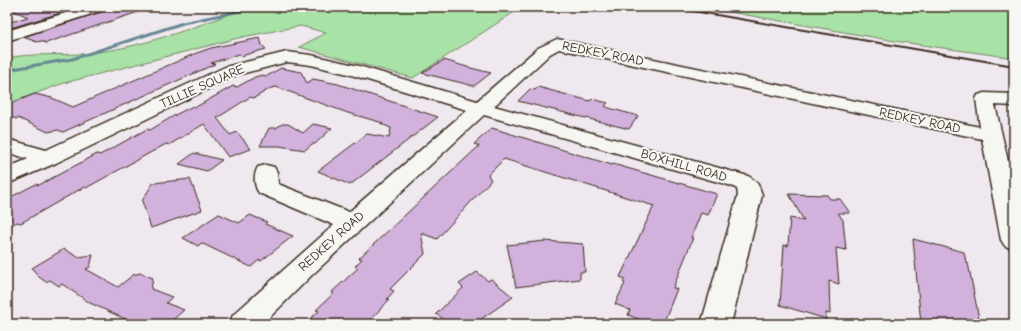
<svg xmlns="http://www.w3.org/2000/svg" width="1021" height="331" viewBox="0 0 1021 331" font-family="'Comic Neue',sans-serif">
<rect width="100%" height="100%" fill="#efe8ee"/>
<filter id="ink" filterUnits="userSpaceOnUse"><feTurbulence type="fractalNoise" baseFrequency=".025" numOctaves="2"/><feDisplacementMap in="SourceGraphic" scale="8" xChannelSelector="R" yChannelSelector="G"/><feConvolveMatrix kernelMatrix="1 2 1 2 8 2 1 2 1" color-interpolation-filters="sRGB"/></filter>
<g filter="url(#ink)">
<g fill="#a9e2a6" stroke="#728662">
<path d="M249 7H522L413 78 299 47 326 33 301 26 242 37 64 83 7 104V58C37 52 68 57 98 52 147 46 203 24 249 7Z"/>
<path d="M701 7H1014V58L901 42Z"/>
</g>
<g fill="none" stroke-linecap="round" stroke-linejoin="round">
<path stroke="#668894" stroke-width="3" d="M7 70 72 59 183 23 259 7"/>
</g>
<g fill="#d2b1dd" stroke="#3b2a1e">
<path d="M11 7H80L7 29V23L28 17 10 9Z"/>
<path d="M107 7H147V9L46 43 41 41 37 42 23 37 104 11Z"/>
<path d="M260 38 262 45 266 49 241 56 239 54 211 63 215 64 63 132 58 130 48 132 18 118 16 119 7 115V105L35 94 52 98 73 107 194 54 211 48Z"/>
<path d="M444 60 467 67 491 73 474 86 422 73Z"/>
<path d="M281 68 301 72 307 83 313 79 338 84 438 117 350 185 318 171 367 134 389 138 391 128 381 124 383 123 348 113 276 87 271 88 254 98 250 97 217 118 230 135 237 132 251 149 228 157 204 124 169 145 166 144 86 188 84 187 21 223 17 222 7 227V199L36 184 39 185 97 154 100 155 147 129 150 130 177 114 193 106 196 107 233 86 237 87 255 77 262 75 267 76Z"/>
<path d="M538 87 590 101 592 99 608 103 605 106 609 108 638 116 629 129 518 101 530 89 535 90Z"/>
<path d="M282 124H288L303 133 313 124 332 128 315 144H312L305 150 279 146H260L269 128H276Z"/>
<path d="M492 128 612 165 613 164 717 194 708 215 701 213 691 238H693L673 288 677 289 663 324H651L628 315 630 310 615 304 625 283 623 282 625 279 620 277 654 206 504 159 488 175 491 180 437 239 421 233 425 254 390 289 394 291 387 299 389 300 366 324H319L310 319 319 311 316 310 334 293 332 292 358 268 355 266 362 259 359 258 479 146 474 144Z"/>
<path d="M194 153 222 160 207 171 179 164Z"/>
<path d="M190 179 202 210 151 228 142 201 153 183Z"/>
<path d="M789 194 827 195 830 199H840L850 213H838L843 220 846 250 836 248 839 284 829 281 830 314 826 313V319L780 305 784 245 788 246 790 218 804 221Z"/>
<path d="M219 214 239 223 250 215 267 222 265 224 293 236 261 261 259 260 251 267 201 243 198 246 183 238Z"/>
<path d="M913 239 964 252 966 262 968 263 980 324H921Z"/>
<path d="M545 241 583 244 585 272H580V279L516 287 507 245Z"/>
<path d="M64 249 78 257 93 255 90 267 86 269 118 287 133 275 140 273 153 278 151 289 172 297 166 303 184 310 168 324H136L90 303 62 284 59 286 50 280 46 282 39 277 32 268Z"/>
<path d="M477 272 488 281 491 279 513 297 474 324H451L436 314 463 288 459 284Z"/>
</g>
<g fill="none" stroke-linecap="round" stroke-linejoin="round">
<defs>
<g id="minor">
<path d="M85 7H106L104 10 7 41V31Z"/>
<path d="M557 39 980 127 976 99 978 95 985 93 1014 94V106L995 105 1014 187V249L1005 246 1001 240 982 139 559 49 550 54 494 106 748 176C757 181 759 185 762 195L731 324H701L738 195 737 189 732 186 484 115 312 275 263 324H229L233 315 334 225 259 193C254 186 253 175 258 167L266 165 274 167 277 172 278 184 349 212 467 110 348 74 311 65 287 62 237 75 56 163 7 184V168L28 159 7 152V139L46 150 225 67 287 52 311 55 359 66 477 101 538 48Z"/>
</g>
</defs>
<use href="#minor" stroke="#3b2a1e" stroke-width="3"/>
<use href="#minor" fill="#f6f6f2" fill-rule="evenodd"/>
<path stroke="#3b2a1e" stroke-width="2" d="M670 7 1014 66"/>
</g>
</g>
<g text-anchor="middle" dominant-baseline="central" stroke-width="4" stroke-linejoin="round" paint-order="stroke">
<g font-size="13" fill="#3b2a1e" stroke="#f6f6f2">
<text transform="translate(603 53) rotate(11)">REDKEY ROAD</text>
<text transform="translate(202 86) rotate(-24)">TILLIE SQUARE</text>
<text transform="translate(920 120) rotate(12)">REDKEY ROAD</text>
<text transform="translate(684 165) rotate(16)">BOXHILL ROAD</text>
<text transform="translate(331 241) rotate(-42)">REDKEY ROAD</text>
</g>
</g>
<rect width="1021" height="331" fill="none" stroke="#f6f6f2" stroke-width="24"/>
<rect x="12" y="12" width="997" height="307" fill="none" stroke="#3b2a1e" stroke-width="1.5" filter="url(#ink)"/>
</svg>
